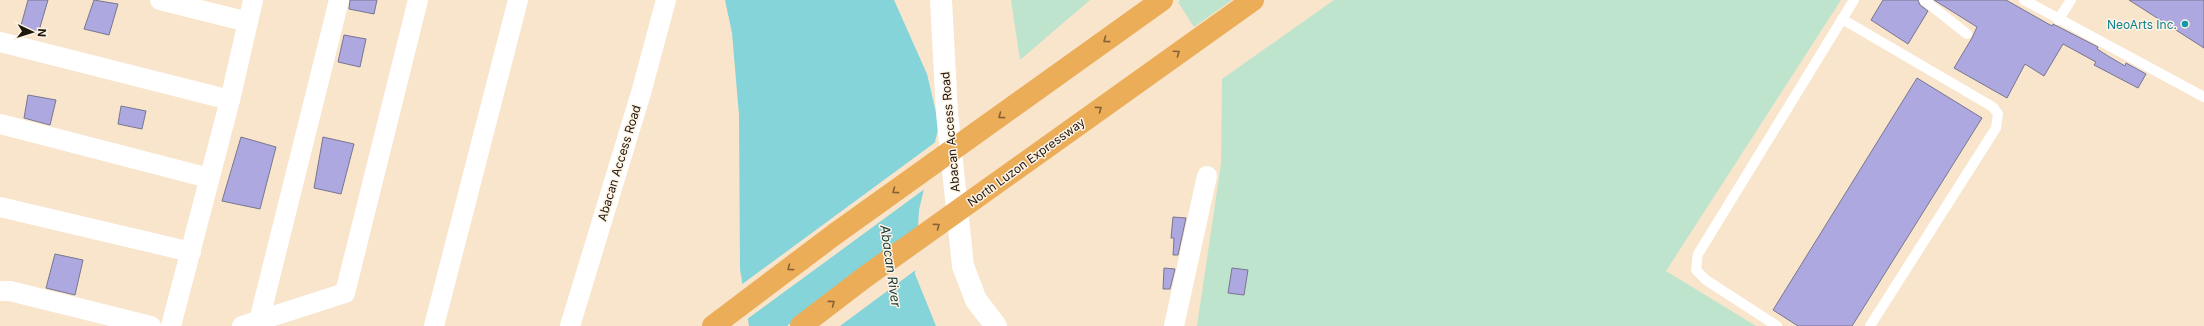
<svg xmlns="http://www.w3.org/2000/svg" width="2204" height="326" viewBox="0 0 2204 326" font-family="Inter,sans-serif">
<rect width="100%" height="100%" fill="#f8e5cc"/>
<g fill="#bee4cd">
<path d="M1011 0H1090L1020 60Z"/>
<path d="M1180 0H1232L1194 27 1178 2Z"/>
<path d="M1334 0H1841L1666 271 1756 326H1197L1221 164 1222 79Z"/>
</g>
<path fill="#84d4da" d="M725 0H894L927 74 939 125 919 210 915 274 936 326H749L740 269 739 115 732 33Z"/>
<g fill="#f8e5cc">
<path d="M937 141 926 188 746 320 741 285Z"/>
<path d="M920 228 917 269 840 326H787Z"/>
</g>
<g fill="#ada8df" stroke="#787690">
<path d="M28 0H48L38 34 20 29Z"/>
<path d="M94 0 118 4 109 35 84 29Z"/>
<path d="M350 0H377L374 14 349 9Z"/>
<path d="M1883 0H1918L1920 5 1928 11 1908 44 1871 20Z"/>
<path d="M1934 0H2006L2052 26 2053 24 2098 47 2097 49 2108 56 2125 66 2126 63 2146 74 2138 88 2094 65 2096 62 2063 44 2044 76 2025 64 2007 98 1954 68 1972 38 1977 27Z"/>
<path d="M2129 0H2204V48Z"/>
<path d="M344 35 366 39 360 67 338 62Z"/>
<path d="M1917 78 1982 118 1852 326H1798L1773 310Z"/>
<path d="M28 95 56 100 50 125 24 118Z"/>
<path d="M121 106 146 111 142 129 118 124Z"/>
<path d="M241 137 276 147 260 209 222 201Z"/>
<path d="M323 137 354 144 341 194 314 188Z"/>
<path d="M1173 217 1186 218 1178 255H1173L1174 238H1171Z"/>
<path d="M55 254 83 260 75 295 46 288Z"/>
<path d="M1164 268 1175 269 1170 289H1163Z"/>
<path d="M1232 268 1248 270 1244 295 1228 293Z"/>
</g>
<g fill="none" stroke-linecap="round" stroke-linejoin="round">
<g stroke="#fff" stroke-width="10">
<path d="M1924 0 1967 34"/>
<path d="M2024 0 2204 97"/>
<path d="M1842 19 1993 107 1998 114 1996 128 1870 326"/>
<path d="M2058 20 2071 0"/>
<path d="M1777 326 1706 280 1696 270 1698 254 1854 0"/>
</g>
<g stroke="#fff" stroke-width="20">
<path d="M160 0 248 22"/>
<path d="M0 42 230 100"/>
<path d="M0 124 209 178"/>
<path d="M0 207 191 252"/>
<path d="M0 291H10L151 326"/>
<path d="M259 321 339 0"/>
<path d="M171 326 230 100 253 0"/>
<path d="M242 326 345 293 418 0"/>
<path d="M434 326 518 0"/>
<path d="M570 326 641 93 666 0"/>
<path d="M1174 326 1207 176"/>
</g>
<path stroke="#fff" stroke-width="22" d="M941 0 947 113 963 266 976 300 996 326"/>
<g stroke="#ecad59" stroke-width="22">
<path d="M713 326 835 234 1162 0"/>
<path d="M801 326 865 277 1253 0"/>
</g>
</g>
<defs><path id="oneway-chevron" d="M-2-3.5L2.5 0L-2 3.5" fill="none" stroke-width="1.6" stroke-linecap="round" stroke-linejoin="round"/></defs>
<g stroke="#846234">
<use href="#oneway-chevron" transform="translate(1106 40) rotate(144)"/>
<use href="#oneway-chevron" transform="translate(1177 53) rotate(-35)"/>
<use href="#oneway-chevron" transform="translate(1099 109) rotate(-36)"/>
<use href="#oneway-chevron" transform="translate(1001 116) rotate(144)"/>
<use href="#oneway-chevron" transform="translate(895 191) rotate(144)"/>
<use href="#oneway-chevron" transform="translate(937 226) rotate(-36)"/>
<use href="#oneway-chevron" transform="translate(790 268) rotate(143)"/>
<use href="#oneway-chevron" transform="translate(832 303) rotate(-37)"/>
</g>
<circle fill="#0f9aa8" stroke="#fff3e4" stroke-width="1.5" cx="2185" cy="24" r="4"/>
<g text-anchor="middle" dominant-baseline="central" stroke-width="3" stroke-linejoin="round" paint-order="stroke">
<g font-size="12" fill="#0d838f" stroke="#fff3e4" text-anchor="end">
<text x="2177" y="24">NeoArts Inc.</text>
</g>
<g font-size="12" fill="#1d170e" stroke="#fff3e4">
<text transform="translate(950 132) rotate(-95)">Abacan Access Road</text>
<text transform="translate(1026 162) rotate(-36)">North Luzon Expressway</text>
<text transform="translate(619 163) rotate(-73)">Abacan Access Road</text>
</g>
<g font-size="13" font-style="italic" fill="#11383b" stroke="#fff3e4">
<text transform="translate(891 266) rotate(82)">Abacan River</text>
</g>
</g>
<g transform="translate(32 32) rotate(94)" stroke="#fff3e4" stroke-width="3" paint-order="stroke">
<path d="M0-3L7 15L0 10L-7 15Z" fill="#1d170e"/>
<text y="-6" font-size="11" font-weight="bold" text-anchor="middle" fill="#1d170e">N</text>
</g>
</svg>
